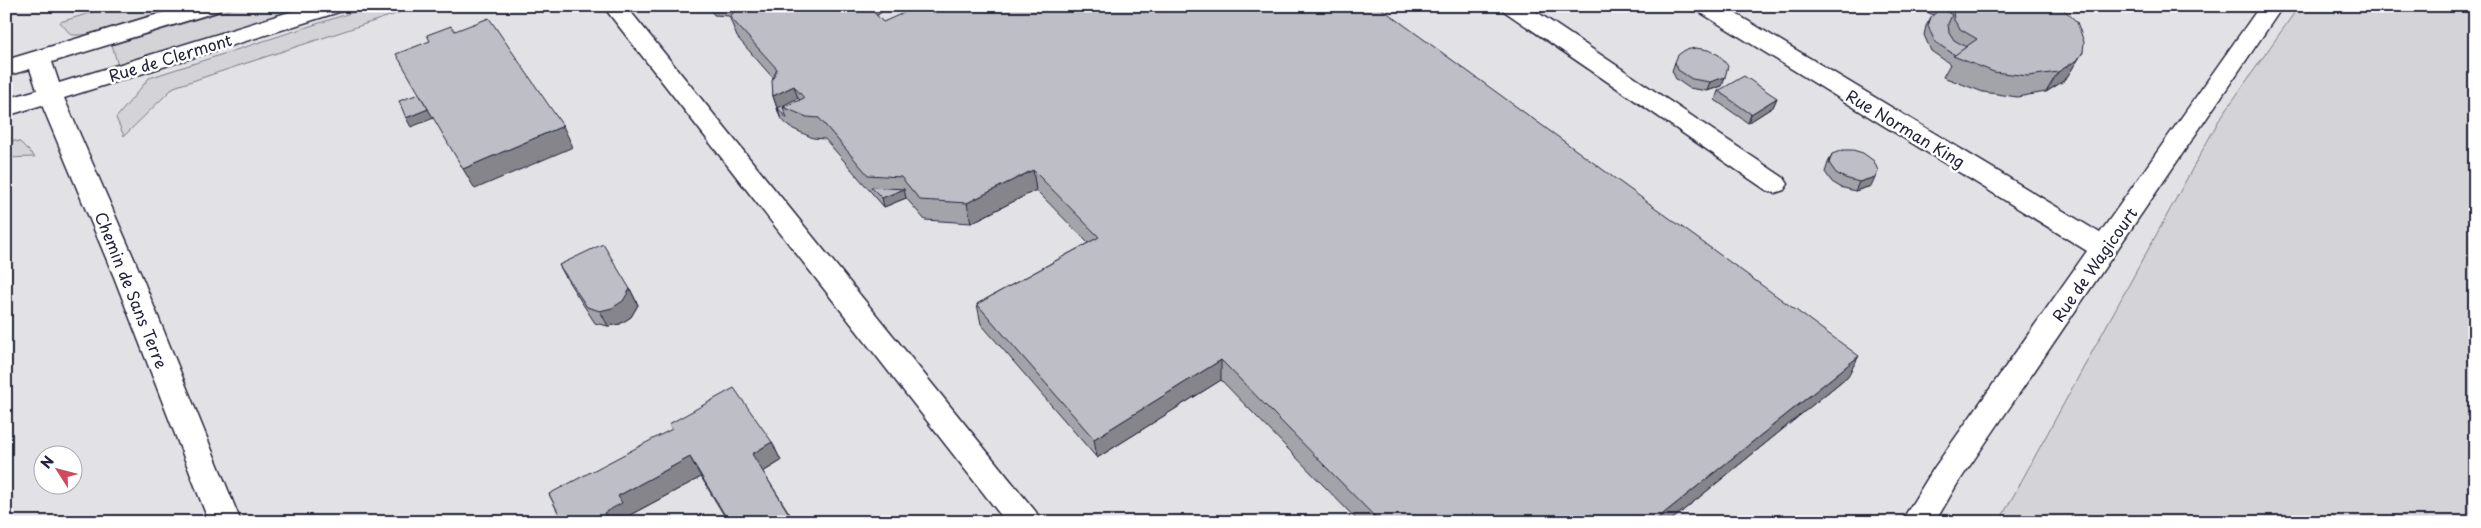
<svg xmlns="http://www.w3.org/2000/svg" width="2481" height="528" viewBox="0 0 2481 528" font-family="'Playpen Sans',sans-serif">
<rect width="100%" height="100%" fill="#f2f2f3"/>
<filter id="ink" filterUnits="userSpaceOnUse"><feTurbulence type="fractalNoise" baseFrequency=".02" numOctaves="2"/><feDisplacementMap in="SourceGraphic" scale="10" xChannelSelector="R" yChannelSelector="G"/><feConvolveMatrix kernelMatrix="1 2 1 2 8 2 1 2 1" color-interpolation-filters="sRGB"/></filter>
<g filter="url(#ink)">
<path fill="#e2e2e6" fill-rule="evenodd" d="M6 6H2299L2219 120 1999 522H6ZM42 456H72V486H42Z"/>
<g fill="#d3d3d8" stroke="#7a7a8a">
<path d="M113 6H181L85 35H71L60 22Z"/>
<path d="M241 6H309L118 66 112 45Z"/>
<path d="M372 6H420L174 87 124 136 116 118 149 78Z"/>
<path d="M2299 6H2475V522H1999L2219 120Z"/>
<path d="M6 139 20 142 35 157 6 158Z"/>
</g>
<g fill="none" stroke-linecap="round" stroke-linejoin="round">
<defs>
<g id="minor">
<path d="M185 6H222L219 11 52 62 59 83 309 6H345L342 11 64 98 142 277 241 522H209L114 277 42 105 6 116V99L37 90 30 69 6 76V60Z"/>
<path d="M603 6H626L1036 512 1041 522H1006Z"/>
<path d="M1501 6H1528L1784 178 1788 184 1784 190 1775 193 1766 190 1504 11Z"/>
<path d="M1695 6H1723L2100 233 2260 6H2283L1956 486 1935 522H1901L1934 468 2087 251 1698 11Z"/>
</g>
</defs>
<use href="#minor" stroke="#22223b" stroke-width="3"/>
<use href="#minor" fill="#fff" fill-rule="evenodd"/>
</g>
<g fill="#a3a3aa" stroke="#22223b">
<path d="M707 6H888L876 16 883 22 1848 376 1669 522H1359L1221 380 1097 458 981 324 977 304 1088 243 1036 190 971 223 925 220 906 198 884 207 825 139 813 138 789 127 780 117 773 96V78L737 37 729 16 714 15Z"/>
<path d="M1916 6H2060L2083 52 2065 80 2046 92 2017 97 1983 92 1943 77 1950 64 1931 51 1924 35 1926 26 1931 17 1933 15Z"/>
<path d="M1675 62 1725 77 1722 86 1707 91 1689 88 1676 79 1672 71Z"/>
<path d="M1718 91 1777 98 1773 107 1748 123 1715 100Z"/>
<path d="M1832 154 1871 186 1855 191 1840 187 1832 182 1825 172 1828 163Z"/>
<path d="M559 265 630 289 638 305 631 317 620 324 608 326 595 323 568 281Z"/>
<path d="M772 442 781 461 763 472 795 522H728L701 477 630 515 634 522H563L549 494Z"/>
</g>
<g fill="#85858b" stroke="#22223b">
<path d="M863 6H888L878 15 866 20Z"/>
<path d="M2083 52 2065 80 2046 92 2058 72Z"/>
<path d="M1725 77 1722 86 1707 91 1710 82Z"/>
<path d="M794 86 801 107 778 108 780 117 773 96Z"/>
<path d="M1777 98 1773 107 1748 123 1751 114Z"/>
<path d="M428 109 434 118 411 127 406 118Z"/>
<path d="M563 126 573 147 475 189 463 169Z"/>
<path d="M1033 170 1036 190 971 223 967 203Z"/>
<path d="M1875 177 1871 186 1855 191 1859 182Z"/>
<path d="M904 189 906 198 884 207 882 198Z"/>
<path d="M630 289 638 305 631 317 620 324 608 326 600 311Z"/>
<path d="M1859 356 1848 376 1669 522H1653Z"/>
<path d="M1221 360V380L1097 458 1094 439Z"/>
<path d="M772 442 781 461 761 473 752 454Z"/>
<path d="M690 457 701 477 630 515 634 522H609L604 513 618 496Z"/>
</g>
<g fill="#bebec6" stroke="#22223b">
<path d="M732 6H868L883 22 919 6H1378L1859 356 1653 522H1380L1221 360 1094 439 977 304 1099 237 1033 170 967 203 920 200 901 177 868 175 819 118 807 117 783 107 804 98 794 86 773 96 772 81 777 69 730 17 735 10Z"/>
<path d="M1959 6H2060L2077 22 2084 42 2083 52 2077 60 2058 72 2028 76 1994 72 1953 56 1977 39 1960 29 1954 20 1953 12Z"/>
<path d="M1941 8 1952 15 1948 24 1949 32 1954 40 1966 47 1955 55 1935 42 1928 26 1931 17Z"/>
<path d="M489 18 563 126 463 169 396 54 430 41 427 35 451 26 455 31Z"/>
<path d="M1696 48 1708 50 1719 55 1728 66 1725 77 1710 82 1692 79 1678 70 1675 62 1678 55 1685 50Z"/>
<path d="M1744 76 1777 98 1751 114 1718 91Z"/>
<path d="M419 94 428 109 406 118 399 101Z"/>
<path d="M798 98 800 100 783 107 787 118H786L778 108Z"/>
<path d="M1843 150H1853L1863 153 1874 161 1878 171 1875 177 1859 182 1845 178 1836 173 1829 163 1832 154Z"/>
<path d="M871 187 904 189 882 198Z"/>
<path d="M603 244 630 289 623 301 612 308 600 311 587 307 559 265Z"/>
<path d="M734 388 772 442 752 454 794 522H729L690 457 618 496 622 503 604 513 609 522H563L549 494 672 429 669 424Z"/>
</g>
</g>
<g text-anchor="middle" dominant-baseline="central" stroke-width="5" stroke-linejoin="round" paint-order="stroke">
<g font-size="16" fill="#22223b" stroke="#fff">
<text transform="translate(170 57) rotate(-17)">Rue de Clermont</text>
<text transform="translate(1906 128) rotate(31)">Rue Norman King</text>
<text transform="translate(2094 264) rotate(-55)">Rue de Wagicourt</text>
<text transform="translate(132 290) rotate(68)">Chemin de Sans Terre</text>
</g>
</g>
<rect width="2481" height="528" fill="none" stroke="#fff" stroke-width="25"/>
<rect x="12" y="12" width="2456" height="503" fill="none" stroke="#22223b" stroke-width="2" filter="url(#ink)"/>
<g transform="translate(58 470) rotate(306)"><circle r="24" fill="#ffffff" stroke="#a7a7b1"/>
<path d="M0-4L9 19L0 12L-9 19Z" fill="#d1495b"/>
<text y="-8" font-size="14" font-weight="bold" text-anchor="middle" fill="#22223b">N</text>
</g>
</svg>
